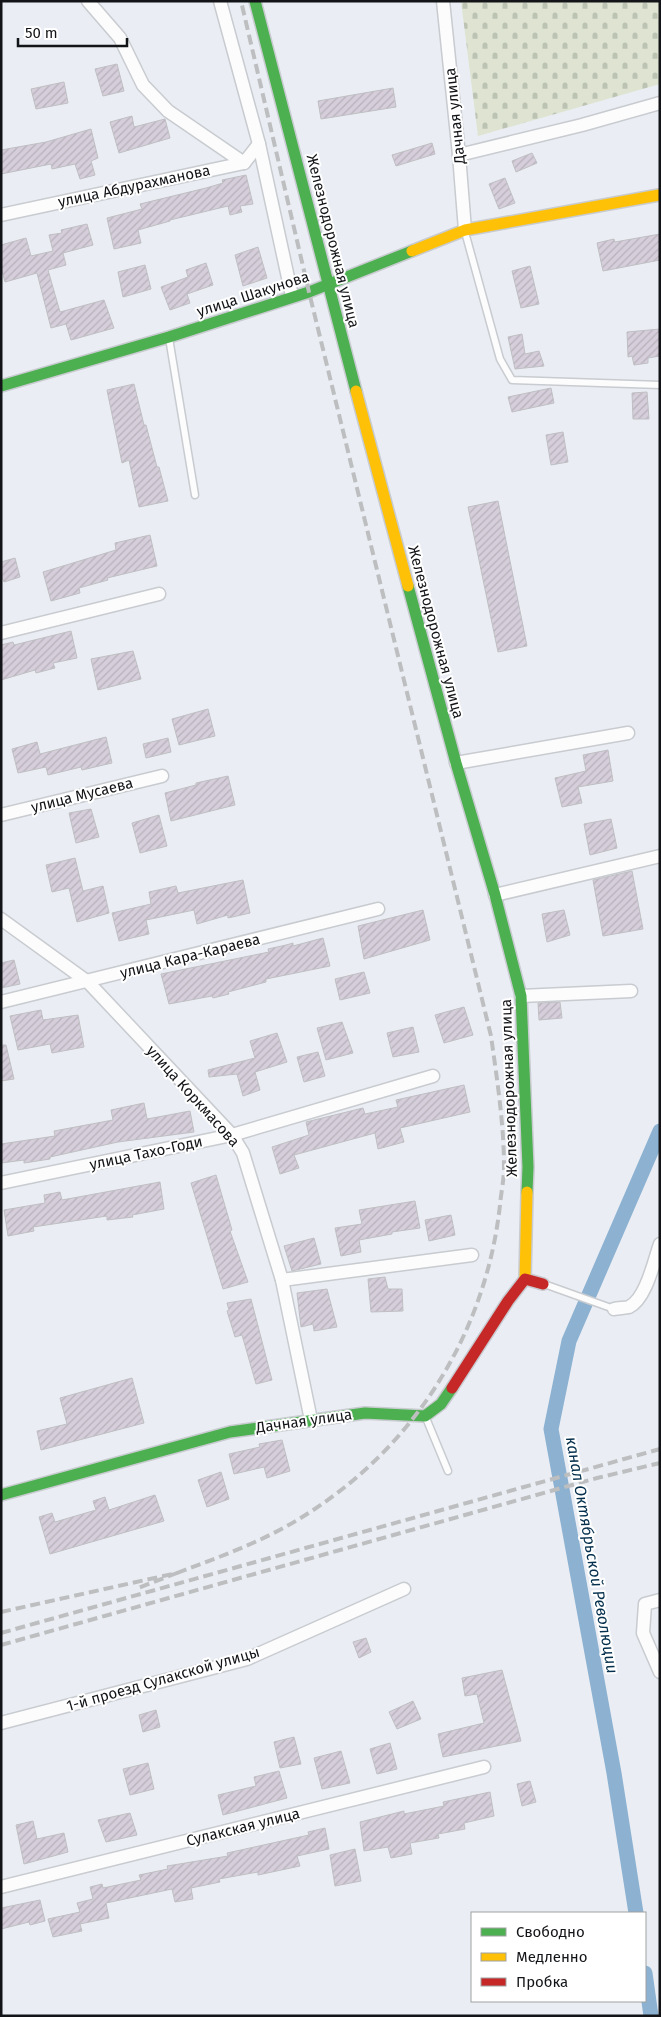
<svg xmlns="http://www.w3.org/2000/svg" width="661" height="2017" viewBox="0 0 661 2017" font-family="'Fira Sans',sans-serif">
<defs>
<pattern id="cemetery-stones" width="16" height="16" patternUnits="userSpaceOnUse" patternTransform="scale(1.25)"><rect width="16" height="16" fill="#dee4d1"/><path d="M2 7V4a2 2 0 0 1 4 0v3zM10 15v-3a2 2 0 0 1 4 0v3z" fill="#bdc3b3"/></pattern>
<pattern id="building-hatch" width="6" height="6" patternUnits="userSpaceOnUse" patternTransform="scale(1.25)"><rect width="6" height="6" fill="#d6cfdb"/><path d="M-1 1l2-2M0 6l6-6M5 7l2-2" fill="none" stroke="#b7b1bb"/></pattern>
</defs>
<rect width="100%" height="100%" fill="#eaeef4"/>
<path fill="url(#cemetery-stones)" d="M461 1H660V84L478 136Z"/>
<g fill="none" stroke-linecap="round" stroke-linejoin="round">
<g stroke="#8cb1d1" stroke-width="15">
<path d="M636 1913 614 1773 551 1429 569 1341 660 1131"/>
<path d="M645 1973 651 2016"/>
</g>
</g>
<g fill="url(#building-hatch)" stroke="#bfbfc3">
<path d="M117 64 124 91 103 96 95 69Z"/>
<path d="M64 82 68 103 36 109 31 89Z"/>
<path d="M393 88 396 107 321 119 318 101Z"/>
<path d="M132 116 134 127 165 119 170 138 119 153 110 122Z"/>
<path d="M91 129 98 158 91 161 95 175 80 179 75 164 52 169 51 164 1 174V150L46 142Z"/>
<path d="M432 143 435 154 396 166 392 155Z"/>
<path d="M532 153 537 163 516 172 512 161Z"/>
<path d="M246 175 253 204 240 206 242 212 230 215 228 206 170 220V221L138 230 141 243 114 249 107 218 142 209 140 204 206 188 223 183 222 180Z"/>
<path d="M505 178 515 203 499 209 489 184Z"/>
<path d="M87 224 93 245 63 253 66 265 48 270 60 312 104 300 114 328 71 340 66 324 51 328 37 273 5 282 1 267V245L26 238 31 256 53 251 49 235 62 233 61 230Z"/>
<path d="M660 234V260L603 271 597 243 614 239 615 242Z"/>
<path d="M258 247 267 278 243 286 235 255Z"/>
<path d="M206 263 213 285 187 294 190 303 170 310 161 287 188 277 186 270Z"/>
<path d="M145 265 151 289 123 297 118 272Z"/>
<path d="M530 266 539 304 521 308 512 271Z"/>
<path d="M660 329V356L648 358V363L634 365 632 356 628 357 627 332Z"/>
<path d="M522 334 525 354 539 351 544 366 515 369 508 337Z"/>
<path d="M134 384 144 425H146L157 467H159L168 501 139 507 129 460 122 463 107 390Z"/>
<path d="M551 388 554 403 512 412 508 397Z"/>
<path d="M647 392 649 419H633L632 393Z"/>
<path d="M563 432 568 462 551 465 546 435Z"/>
<path d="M498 501 527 646 498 652 468 507Z"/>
<path d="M150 535 157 566 107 578 108 580 79 588 80 593 51 601 43 572 116 550 115 543Z"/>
<path d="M15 558 20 577 4 582 1 575V562Z"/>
<path d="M71 631 77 658 53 663 55 668 36 673 35 670 1 680V645L13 642 14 645Z"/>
<path d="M133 651 141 679 98 690 91 659Z"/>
<path d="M208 709 215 736 179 745 172 719Z"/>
<path d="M106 737 112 763 82 770 81 767 48 775 46 767 18 773 12 749 37 742 40 754Z"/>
<path d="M168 738 171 752 146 758 143 744Z"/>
<path d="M608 750 613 781 578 787 582 803 562 807 555 778 586 771 583 755Z"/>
<path d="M228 776 235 805 171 821 165 793 196 785V783Z"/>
<path d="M91 809 99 837 76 843 69 813Z"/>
<path d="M159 815 167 846 140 853 132 823Z"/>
<path d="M611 819 617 848 590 855 584 824Z"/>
<path d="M75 858 83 891 103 886 109 913 77 922 69 888 52 892 46 865Z"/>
<path d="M632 871 643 929 603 936 593 880Z"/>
<path d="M243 880 250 913 228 918V915L197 924 194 910 146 920 149 934 119 941 112 913 151 904 149 892 176 886 178 893Z"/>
<path d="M423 910 430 940 364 959 358 926Z"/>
<path d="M564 910 570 935 547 942 542 914Z"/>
<path d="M323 938 330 966 266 979V982L228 992 229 994 213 998 212 996 169 1004 161 974 269 952 268 949 286 945 293 943V946Z"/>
<path d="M14 960 20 984 1 988V963Z"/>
<path d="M364 972 370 993 340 1000 335 979Z"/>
<path d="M560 1002 562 1018 539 1020 538 1003Z"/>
<path d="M464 1007 473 1035 444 1043 435 1015Z"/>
<path d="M41 1010 43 1020 78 1015 84 1047 52 1053 50 1044 18 1050 10 1016Z"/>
<path d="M342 1022 353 1053 326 1060 317 1028Z"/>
<path d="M413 1027 419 1052 393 1057 387 1033Z"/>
<path d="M277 1033 287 1062 255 1072 260 1090 243 1096 237 1074 209 1077 208 1070 255 1058 250 1041Z"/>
<path d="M1 1045H6L14 1079 1 1081Z"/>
<path d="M318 1052 325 1076 304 1082 297 1057Z"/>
<path d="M464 1085 470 1112 400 1128 404 1142 378 1149 375 1133 294 1155 299 1168 280 1174 272 1147 309 1135 306 1122 363 1108 365 1114 398 1107 396 1100Z"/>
<path d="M144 1103 147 1119 190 1111 194 1132 118 1142 50 1157V1159L24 1163V1160L1 1163V1144L55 1136 54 1131 113 1120 111 1110Z"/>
<path d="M216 1175 232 1230 230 1231 248 1282 223 1289 191 1183Z"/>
<path d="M160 1182 164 1209 132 1215 133 1217 107 1220V1216L33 1227 34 1231 8 1236 4 1210 45 1203 44 1195 60 1192 62 1200Z"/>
<path d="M415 1201 420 1228 392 1232V1234L359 1240 361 1252 341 1256 335 1228 362 1224 359 1210Z"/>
<path d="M451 1215 455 1235 429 1241 425 1220Z"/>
<path d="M314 1238 321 1264 292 1271 284 1246Z"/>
<path d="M385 1277 388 1289H402L403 1311 371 1312 368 1279Z"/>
<path d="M327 1289 337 1327 314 1331 313 1324 301 1327 297 1293Z"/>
<path d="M251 1299 272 1380 256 1384 242 1335 235 1337 227 1311 229 1310 227 1303Z"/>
<path d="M132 1378 144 1423 41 1450 37 1431 67 1424 60 1398Z"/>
<path d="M282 1440 290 1471 267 1478 264 1467 234 1474 229 1454 260 1447 259 1444Z"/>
<path d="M221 1472 229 1499 207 1507 198 1480Z"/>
<path d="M155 1495 164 1521 50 1554 39 1517 52 1513 55 1522 96 1510 93 1501 105 1497 109 1510Z"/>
<path d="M366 1638 371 1652 359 1658 353 1642Z"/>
<path d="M502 1670 521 1741 443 1757 438 1734 484 1723 477 1694 465 1696 462 1678Z"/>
<path d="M413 1701 421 1719 397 1729 389 1712Z"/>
<path d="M156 1710 160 1727 143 1732 139 1715Z"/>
<path d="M294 1737 301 1764 280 1768 274 1742Z"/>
<path d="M390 1743 397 1769 377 1774 370 1749Z"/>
<path d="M341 1751 350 1783 322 1789 314 1758Z"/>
<path d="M148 1763 154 1789 130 1795 123 1769Z"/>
<path d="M279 1771 287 1798 223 1815 218 1795 256 1786 254 1777Z"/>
<path d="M530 1781 536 1802 522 1806 517 1784Z"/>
<path d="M490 1792 494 1816 464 1823 465 1829 438 1834 439 1838 410 1843 412 1854 391 1858 388 1847 364 1851 360 1822 404 1811V1814L444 1806 443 1802Z"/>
<path d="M130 1813 137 1835 106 1842 98 1820Z"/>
<path d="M33 1821 37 1839 64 1833 68 1852 24 1864 16 1825Z"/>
<path d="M325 1828 329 1849 297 1856 300 1866 258 1875V1872L219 1879 220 1882 191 1888 193 1899 175 1902 172 1889 106 1903 109 1918 80 1924 82 1931 53 1937 48 1919 80 1912 77 1903 93 1899 90 1887 102 1884 103 1888 141 1880 139 1875 168 1869 167 1866 228 1856 227 1853 309 1835 308 1832Z"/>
<path d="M355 1849 361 1881 335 1886 330 1855Z"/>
<path d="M40 1900 45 1921 30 1925 29 1922 1 1929V1908Z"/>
</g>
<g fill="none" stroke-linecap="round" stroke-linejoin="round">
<defs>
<g id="lane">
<path d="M465 232 500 359 512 380 660 385"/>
<path d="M169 338 195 495"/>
<path d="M544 1284 614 1309"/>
<path d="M426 1418 448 1471"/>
</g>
<g id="street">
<path d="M88 1 120 38 143 85 168 111 244 163"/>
<path d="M220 1 259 144 292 296"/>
<path d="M443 1 459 155 465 230"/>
<path d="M459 155 582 125 660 103"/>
<path d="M1 215 244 163 259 144"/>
<path d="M1 633 159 594"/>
<path d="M456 763 628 733"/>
<path d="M1 815 162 776"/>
<path d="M495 895 660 856"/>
<path d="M1 919 88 982 232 1135 243 1153 282 1280 311 1420"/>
<path d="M521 996 631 991"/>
<path d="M1 1002 378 909"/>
<path d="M1 1183 232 1135 433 1076"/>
<path d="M282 1280 472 1255"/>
<path d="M614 1309C618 1308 625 1308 629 1307 646 1299 654 1261 660 1244"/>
<path d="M660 1600 645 1604 643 1633 660 1672"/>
<path d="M1 1723 247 1659 404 1589"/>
<path d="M1 1887 484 1767"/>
</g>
<g id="fast">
<path d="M255 1 356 391"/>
<path d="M1 386 169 337 309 292 412 251"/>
<path d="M408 586 456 763 495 895 521 996 528 1167 527 1192"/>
<path d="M1 1495 230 1432 365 1413 425 1416 441 1404 452 1388"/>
</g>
<g id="slow">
<path d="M412 251 465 230 659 195"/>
<path d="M356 391 408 586"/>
<path d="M525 1279 527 1192"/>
</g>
<path id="jam" d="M452 1388 508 1301 525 1279 543 1284"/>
</defs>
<use href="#lane" stroke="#c8cbcf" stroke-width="9"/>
<use href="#street" stroke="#c8cbcf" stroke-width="15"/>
<use href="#fast" stroke="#c8cbcf" stroke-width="14"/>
<use href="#slow" stroke="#c8cbcf" stroke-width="14"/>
<use href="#jam" stroke="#c8cbcf" stroke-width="14"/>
<use href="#lane" stroke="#fcfcfd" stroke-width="6"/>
<use href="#street" stroke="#fcfcfd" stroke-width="12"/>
<use href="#fast" stroke="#4caf50" stroke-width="11"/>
<use href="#slow" stroke="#ffc107" stroke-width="11"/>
<use href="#jam" stroke="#c62828" stroke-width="11"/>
<g stroke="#bdbebf" stroke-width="4" stroke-dasharray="10 5" stroke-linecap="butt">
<path d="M177 1573C222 1556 267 1540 307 1514 416 1445 486 1332 500 1205 501 1193 504 1180 504 1167 504 1124 497 1079 491 1036L309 292 241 1"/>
<path d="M1 1612 177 1573 138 1588"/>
<path d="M1 1633 660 1449"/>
<path d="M1 1645 597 1478 660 1463"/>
</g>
</g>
<g text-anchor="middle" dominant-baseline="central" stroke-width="4" stroke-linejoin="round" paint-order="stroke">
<g font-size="15" fill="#121417" stroke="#fff">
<text transform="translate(455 116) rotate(-96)">Дачная улица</text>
<text transform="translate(134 186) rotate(-12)">улица Абдурахманова</text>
<text transform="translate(333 241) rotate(76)">Железнодорожная улица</text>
<text transform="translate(253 294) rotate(-18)">улица Шакунова</text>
<text transform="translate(436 632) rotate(75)">Железнодорожная улица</text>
<text transform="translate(82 795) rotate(-14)">улица Мусаева</text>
<text transform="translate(190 956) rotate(-14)">улица Кара-Караева</text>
<text transform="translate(509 1088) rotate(-92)">Железнодорожная улица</text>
<text transform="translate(193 1096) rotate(48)">улица Коркмасова</text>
<text transform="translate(146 1153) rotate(-12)">улица Тахо-Годи</text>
<text transform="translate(304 1421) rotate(-8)">Дачная улица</text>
<text transform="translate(163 1679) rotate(-16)">1-й проезд Сулакской улицы</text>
<text transform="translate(243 1827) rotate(-14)">Сулакская улица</text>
</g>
<g font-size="16" font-style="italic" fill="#05304d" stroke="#fff">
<text transform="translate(592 1555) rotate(80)">канал Октябрьской Революции</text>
</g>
</g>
<rect width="661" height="2017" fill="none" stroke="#121417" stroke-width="5"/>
<rect x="471" y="1912" width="175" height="90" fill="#ffffff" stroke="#a0a1a2"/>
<rect x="481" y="1928" width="25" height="8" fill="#4caf50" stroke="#a0a1a2"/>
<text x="516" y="1937" font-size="15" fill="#121417">Свободно</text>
<rect x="481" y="1953" width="25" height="8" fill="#ffc107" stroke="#a0a1a2"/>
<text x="516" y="1962" font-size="15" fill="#121417">Медленно</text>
<rect x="481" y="1978" width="25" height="8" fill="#c62828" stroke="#a0a1a2"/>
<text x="516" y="1987" font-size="15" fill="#121417">Пробка</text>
<path d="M18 38v8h109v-8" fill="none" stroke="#121417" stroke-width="2.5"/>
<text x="25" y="38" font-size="15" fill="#121417" stroke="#ffffff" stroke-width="4" paint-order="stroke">50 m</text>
</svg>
